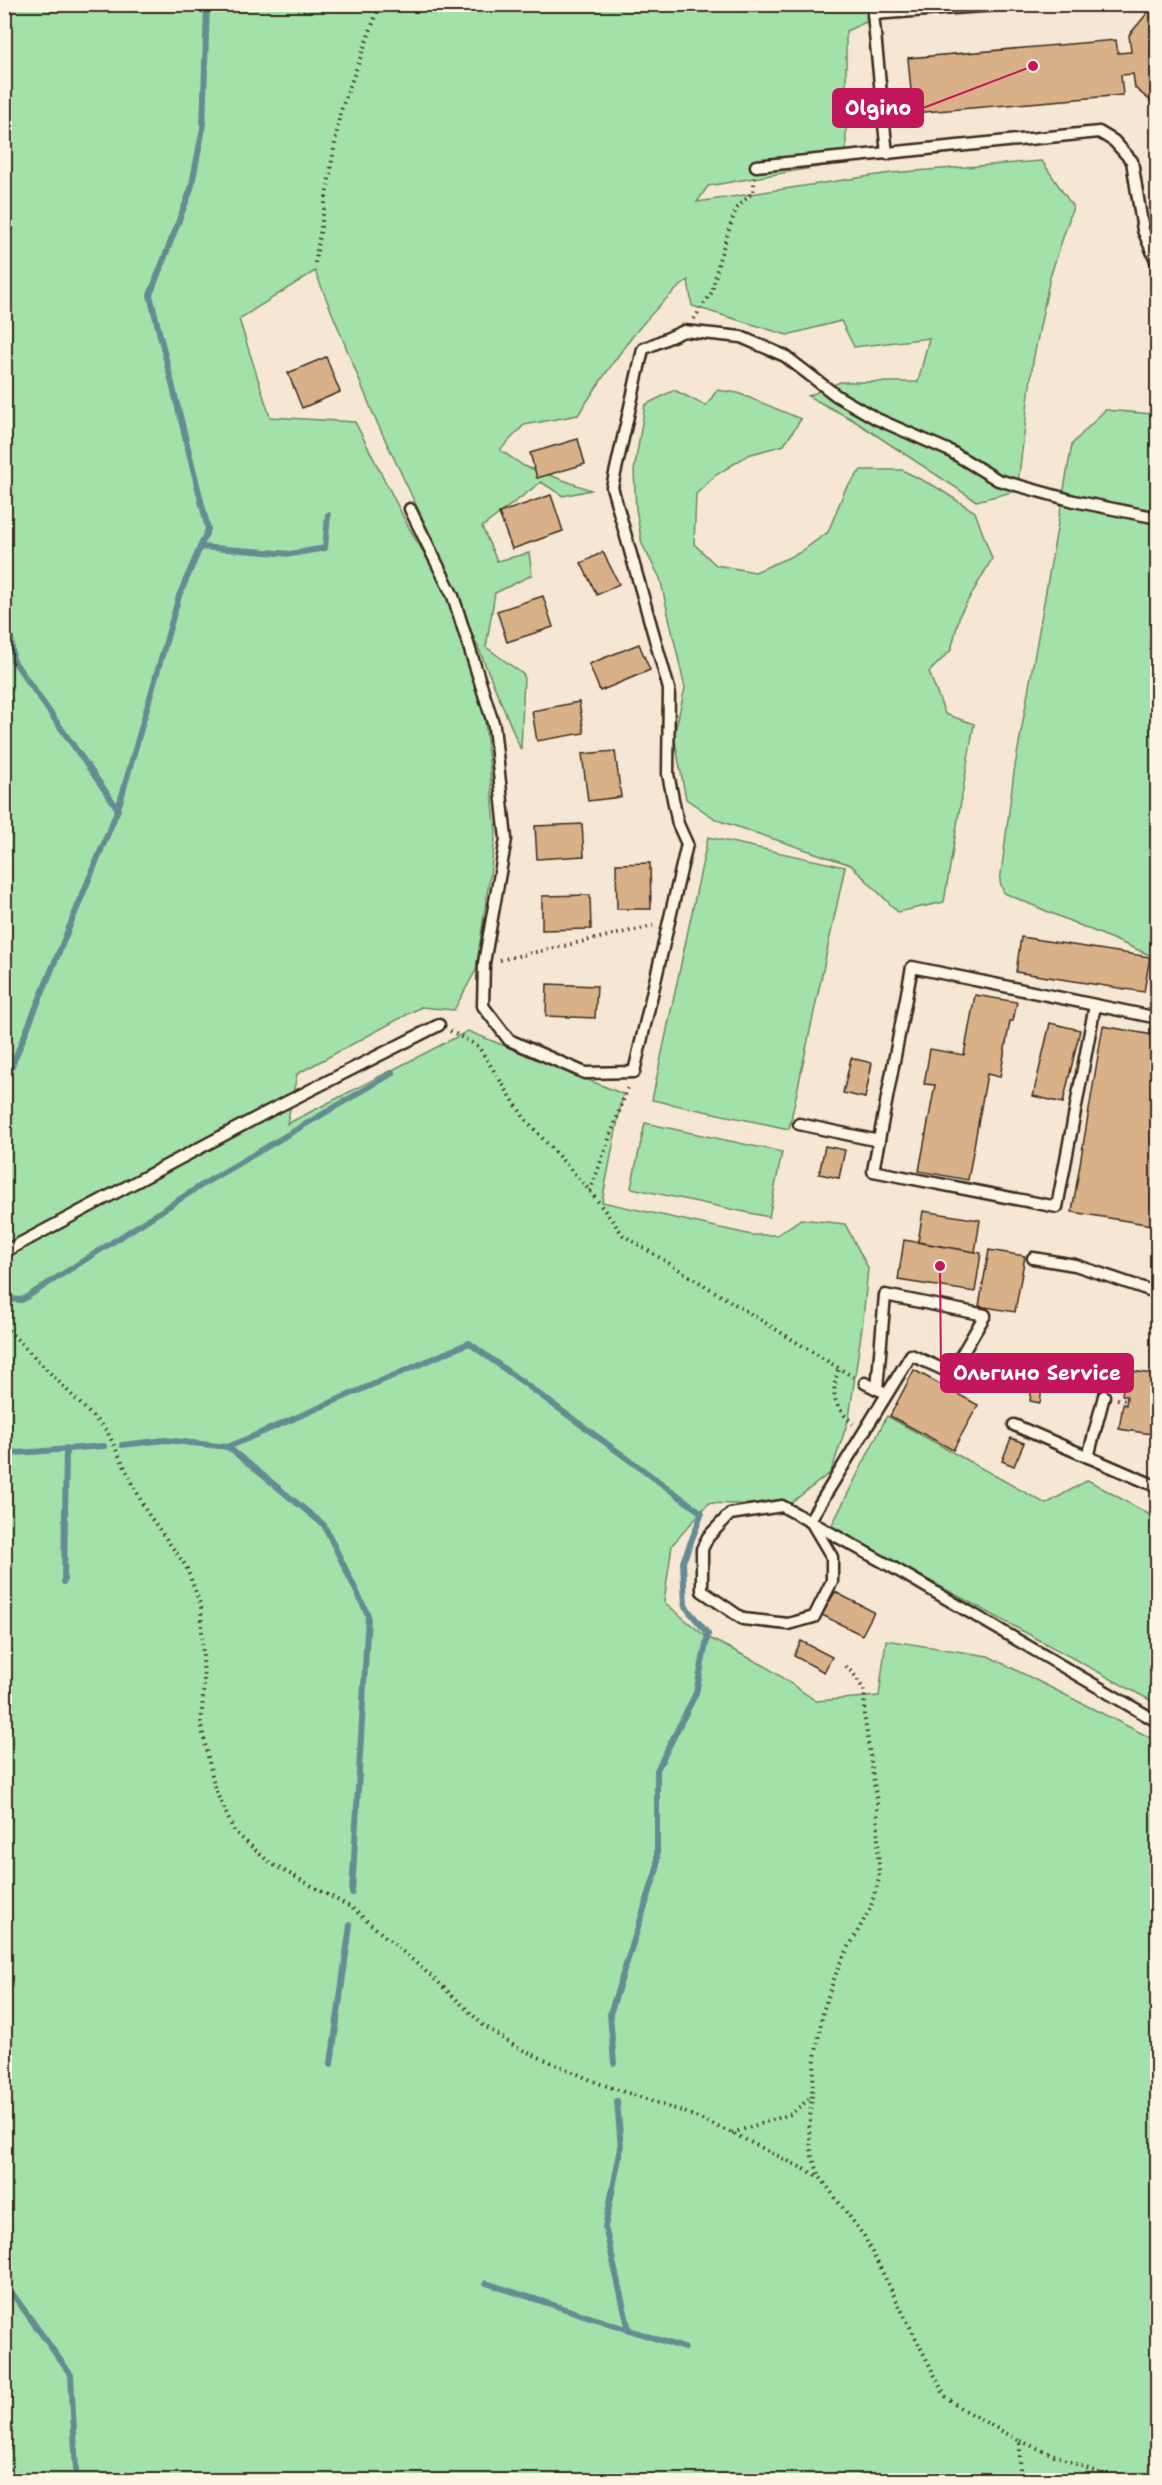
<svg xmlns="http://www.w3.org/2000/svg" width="1162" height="2485" viewBox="0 0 1162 2485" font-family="'Shantell Sans',sans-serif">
<rect width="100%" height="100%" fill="#f5e7d3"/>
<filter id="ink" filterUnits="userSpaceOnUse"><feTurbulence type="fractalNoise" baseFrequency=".0167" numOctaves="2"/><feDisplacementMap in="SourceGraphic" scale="12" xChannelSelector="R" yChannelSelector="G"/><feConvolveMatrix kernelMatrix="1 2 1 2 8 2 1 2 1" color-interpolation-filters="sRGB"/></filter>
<g filter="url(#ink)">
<g fill="#a2e2aa" stroke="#6e8664" stroke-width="1.5">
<path d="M5 5H904L846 31V162L708 186 697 202 891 173 1042 161 1073 207 1050 277 1033 361 1017 491 976 501 853 420 808 396 840 382H918L929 338 854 347 841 321 787 335 692 306 688 280C642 315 610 367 578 415L524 425 500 450 524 466 591 490 563 496 541 482 482 527 497 561 529 553 532 575 495 593 486 647 524 675 521 750 436 547 374 416 315 271 239 319 270 417 355 422 409 528 447 593 484 710 496 833 476 970 454 1010 421 1007 297 1074 287 1124 468 1031 623 1094 602 1202 752 1235H777L801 1219 845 1224 868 1268 863 1320 849 1418 831 1472 787 1506 709 1503 672 1545 664 1602 705 1636 765 1666 816 1701 879 1696 886 1640 988 1656 1157 1741V2480H5Z"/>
<path d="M674 390 706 406 717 390 738 393 801 419 784 445 748 455 716 475 696 494 694 544 716 565 755 572 799 553 828 532 845 490 861 470H902L936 487 975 512 992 559 960 614 951 650 929 672 945 714 974 724 944 902 898 912 851 865 717 820 686 799 674 736 685 688 660 578 642 544 636 509 634 471 645 405Z"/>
<path d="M1105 410 1153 414 1158 424 1157 958 1004 893 1000 882 1014 772 1072 444Z"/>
<path d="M708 837 845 867 789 1129 652 1100Z"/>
<path d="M645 1123 782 1152 769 1217 631 1188Z"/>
<path d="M887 1416 1046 1504 1088 1480 1157 1519V1704L831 1527Z"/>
</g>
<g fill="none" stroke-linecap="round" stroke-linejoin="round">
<g stroke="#658c92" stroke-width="6">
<path d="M4 90 7 103 4 127"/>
<path d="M200 547 291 554 325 548 328 515"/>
<path d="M4 555 13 660 118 809"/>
<path d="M4 1085 118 809 179 596 208 529 150 295 191 189 203 128 207 4"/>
<path d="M4 1284 9 1299 22 1300 205 1183 393 1073"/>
<path d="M122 1445 165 1440 228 1447 469 1343 702 1513 683 1562 685 1606 708 1634 696 1693 657 1770V1869L610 2014 614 2063"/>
<path d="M228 1447 324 1525 368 1615 352 1893"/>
<path d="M4 1453C38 1453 71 1448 104 1446"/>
<path d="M64 1582 66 1448"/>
<path d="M331 2064 350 1925"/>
<path d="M617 2101 621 2148 605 2227 629 2330"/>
<path d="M4 2282 71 2375 76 2470"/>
<path d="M486 2283 684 2348"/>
</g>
</g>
<g fill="#d8b189" stroke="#3b2a1e" stroke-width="1.5">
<path d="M1155 4H1158V107L1135 88 1133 74 1121 75 1123 95 913 113 908 58 1116 40 1118 53 1131 52 1129 35Z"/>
<path d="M326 357 340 392 302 408 288 373Z"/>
<path d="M578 439 585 464 537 478 530 453Z"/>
<path d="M551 495 563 531 512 549 499 513Z"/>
<path d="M603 552 619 584 597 595 581 563Z"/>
<path d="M543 596 553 627 507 642 497 611Z"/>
<path d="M639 644 650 670 600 691 589 664Z"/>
<path d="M579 702 584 733 537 741 532 711Z"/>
<path d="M615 751 621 797 588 801 582 754Z"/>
<path d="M582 824 584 856 537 859 535 826Z"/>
<path d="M650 863 651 909H617L616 864Z"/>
<path d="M590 895 591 929 542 930V896Z"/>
<path d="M1021 937 1150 957 1144 992 1016 972Z"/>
<path d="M547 984 597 986 595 1018 546 1016Z"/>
<path d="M975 995 1017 1002 1013 1021H1010L1000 1077 987 1074 968 1180 919 1171 935 1085 924 1084 930 1049 964 1055Z"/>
<path d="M1050 1023 1080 1030 1063 1103 1033 1096Z"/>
<path d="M1103 1026 1158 1036V1226L1072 1212Z"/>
<path d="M851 1058 872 1063 865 1098 843 1093Z"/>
<path d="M825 1146 845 1150 839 1178 819 1174Z"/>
<path d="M923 1211 980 1220 975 1252 918 1242Z"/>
<path d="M904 1240 981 1253 975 1292 898 1280Z"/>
<path d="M989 1250 1025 1256 1015 1312 979 1306Z"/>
<path d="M914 1370 978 1405 953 1450 890 1416Z"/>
<path d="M1126 1370 1158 1375V1435L1119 1429 1123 1404 1126 1405 1127 1396 1122 1395Z"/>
<path d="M1032 1385 1042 1387 1040 1403 1030 1401Z"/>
<path d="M1011 1438 1024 1443 1014 1466 1002 1461Z"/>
<path d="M835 1592 874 1612 862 1635 822 1615Z"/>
<path d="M801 1641 832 1657 824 1672 794 1656Z"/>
</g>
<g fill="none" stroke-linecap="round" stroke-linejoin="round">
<defs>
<g id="lane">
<path d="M887 154 873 14 1009 4"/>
<path d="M756 166 1099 132 1114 141 1132 161 1143 230 1158 265"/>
<path d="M410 509 453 596 494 726 506 839 484 963 483 1006 509 1040 585 1073 634 1072 687 844 678 824 668 774 669 689 612 487 643 349 684 331 741 337 785 356 837 396 877 419 950 451 998 480 1074 501 1158 518"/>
<path d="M1095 1005 1057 1207 873 1171 912 967 1158 1018"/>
<path d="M799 1124 879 1141"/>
<path d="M4 1252 271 1110 439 1025"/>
<path d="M1033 1258 1075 1265 1158 1293"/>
<path d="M865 1383 877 1389"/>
<path d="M1014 1425 1158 1487"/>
<path d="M1088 1457 1104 1396"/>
<path d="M810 1520 832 1557V1581L814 1617 788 1624 743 1619 702 1591V1549L708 1537 730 1514 782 1506 892 1567 1158 1722"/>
<path d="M810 1520 911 1355 951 1373 985 1315 885 1295 877 1389 886 1393"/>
</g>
</defs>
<use href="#lane" stroke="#3b2a1e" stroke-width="15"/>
<g stroke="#3b2a1e" stroke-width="4" stroke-dasharray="1.5 4.5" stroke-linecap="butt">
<path d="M315 263 340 113 380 4"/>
<path d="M694 319 712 292 719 260 736 209 753 192 755 178"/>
<path d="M500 960 653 926"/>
<path d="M450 1031 478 1046 525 1119 590 1191 623 1235 853 1377"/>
<path d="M590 1191 628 1087"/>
<path d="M4 1326 107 1431 146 1511 186 1566 201 1606 204 1682 201 1725 215 1789 234 1831 270 1863 352 1908 438 1982 483 2025 516 2047 598 2083 684 2112 732 2133 820 2177"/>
<path d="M838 1370C831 1396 833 1405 853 1424"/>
<path d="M1117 1399 1126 1400"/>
<path d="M846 1666 856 1677 865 1692 864 1714 877 1803 879 1879 870 1909 839 1965 823 2011 815 2058 809 2130 812 2156 820 2177 864 2236 945 2396 962 2409 1020 2441V2480"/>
<path d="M732 2133 791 2114 811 2097"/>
<path d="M1020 2441 1116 2480"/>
</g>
<use href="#lane" stroke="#fcf5e5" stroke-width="10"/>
</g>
</g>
<path fill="none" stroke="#c2185b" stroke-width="2" d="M1033 66L923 108M940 1266L941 1373"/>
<g fill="#c2185b" stroke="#fcf5e5" stroke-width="2">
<circle cx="1033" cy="66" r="6"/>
<circle cx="940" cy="1266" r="6"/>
</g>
<g fill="#c2185b" stroke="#c2185b" stroke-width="2">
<rect x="833" y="89" width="90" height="38" rx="6"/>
<rect x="941" y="1354" width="192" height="38" rx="6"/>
</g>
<g font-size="20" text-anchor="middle" font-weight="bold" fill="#fff">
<text x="878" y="115">Olgino</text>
<text x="1037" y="1380">Ольгино Service</text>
</g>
<rect width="1162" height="2485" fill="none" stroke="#fcf5e5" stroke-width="24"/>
<rect x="12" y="12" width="1138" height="2461" fill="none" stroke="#3b2a1e" stroke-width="2" filter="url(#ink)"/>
</svg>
